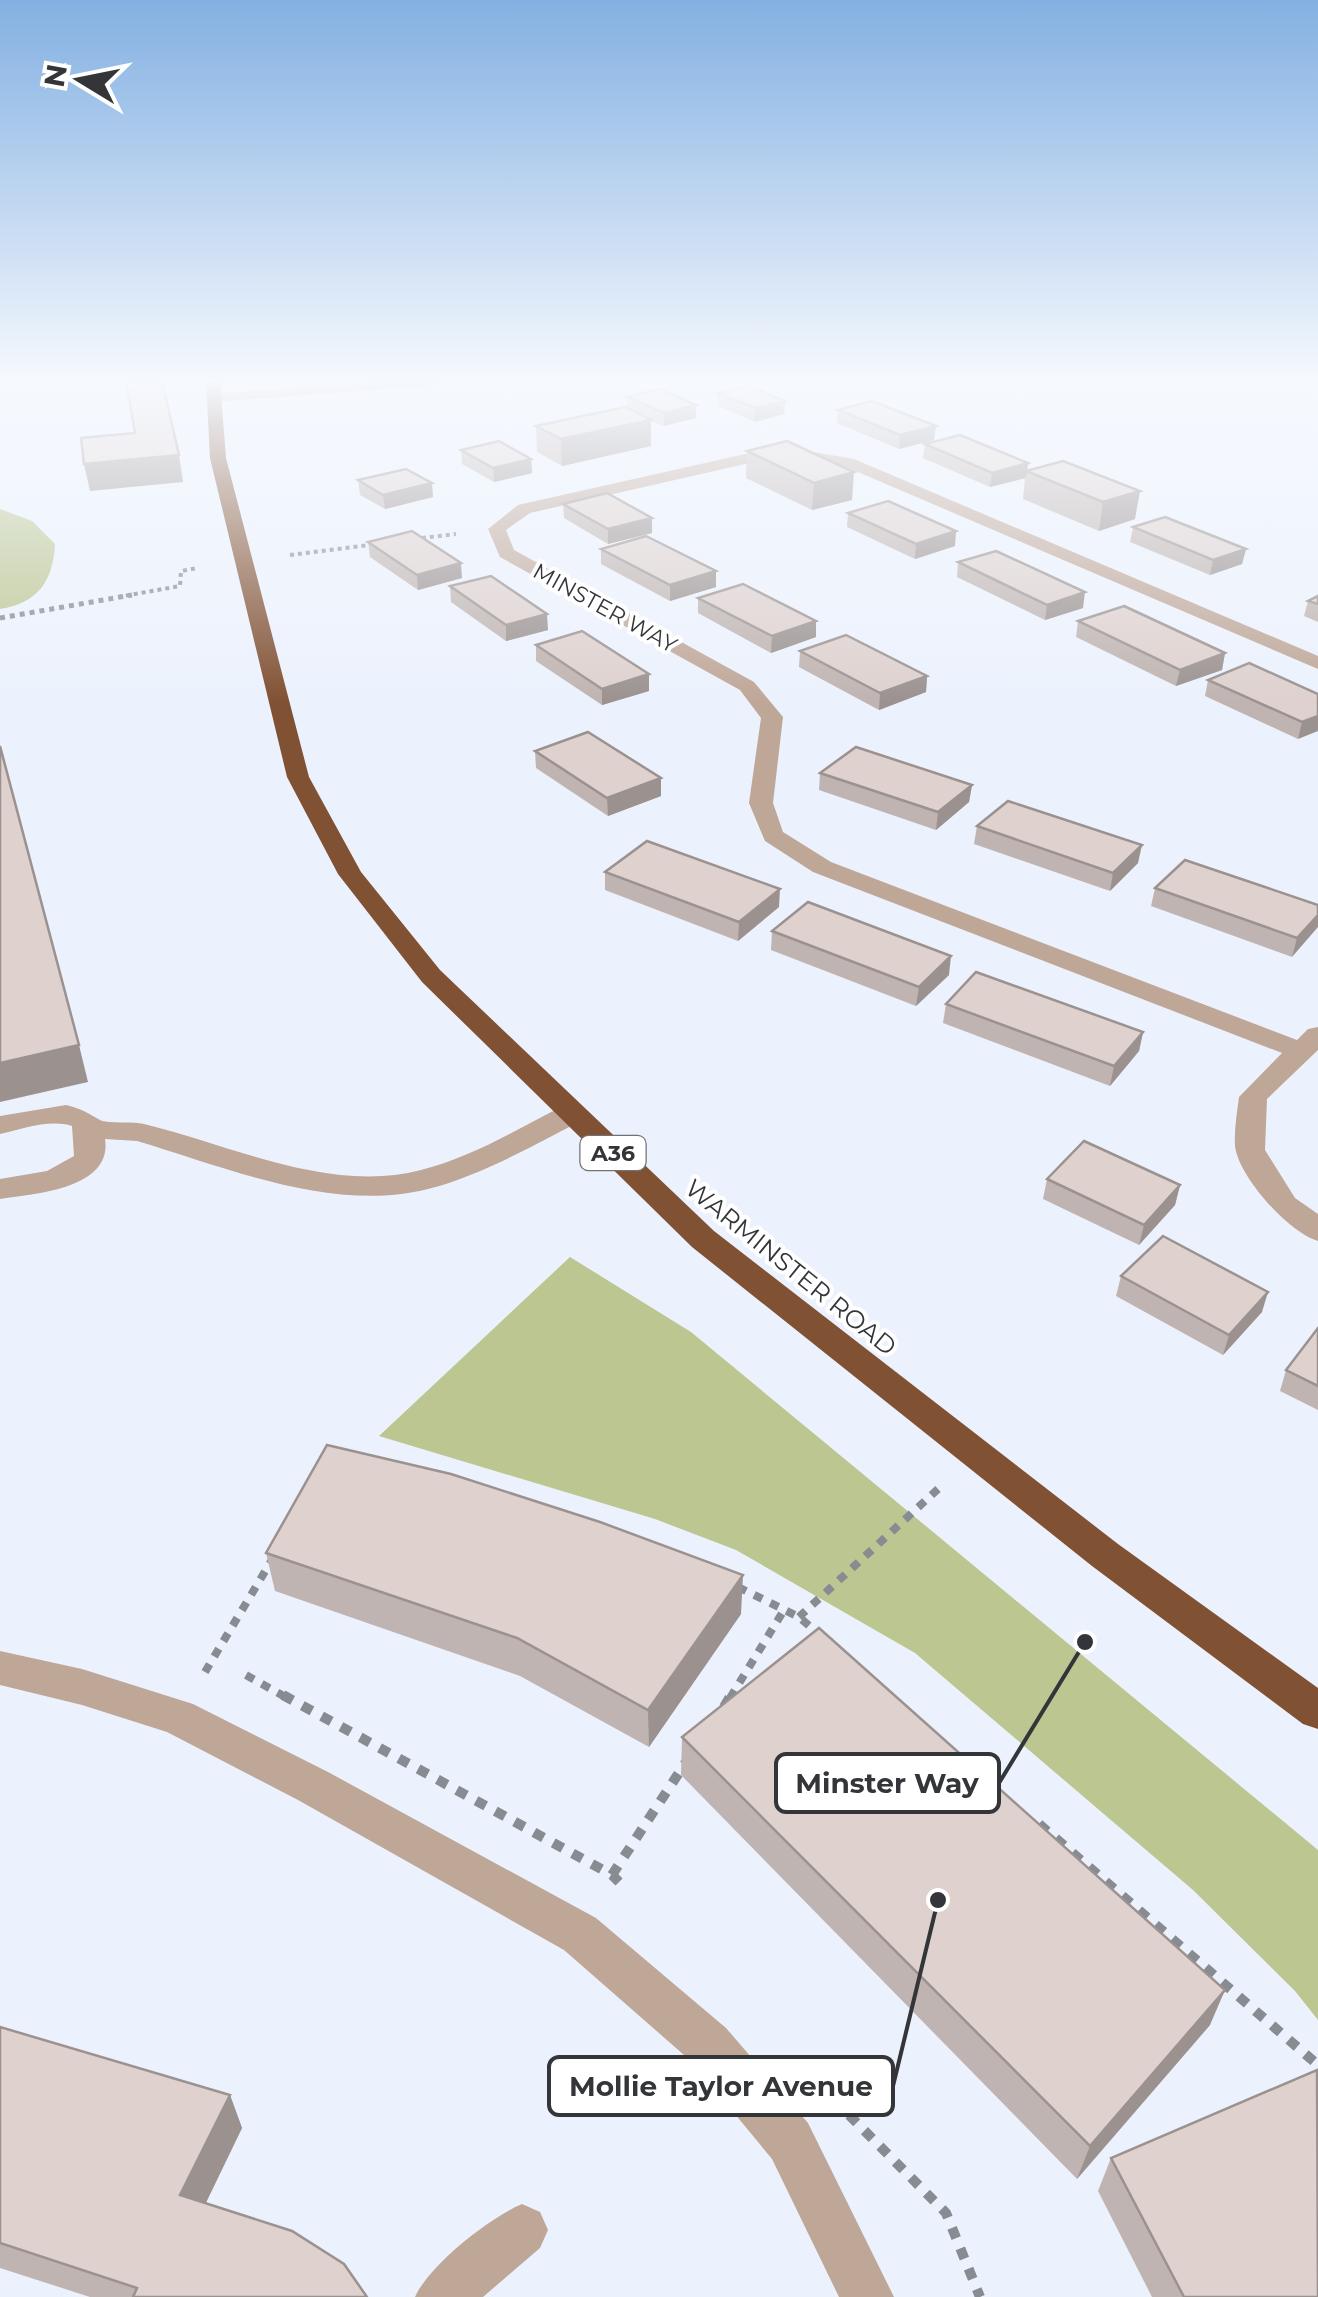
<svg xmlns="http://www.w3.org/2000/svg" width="1318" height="2297" viewBox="0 0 1318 2297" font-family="Montserrat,sans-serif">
<rect width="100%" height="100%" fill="#ecf2fd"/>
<g fill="#bbc691">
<path d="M0 509 32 521 55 544C53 581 38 603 0 609Z"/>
<path d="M570 1257 691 1332 1318 1850V2020L1295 1991 1193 1890 915 1653 736 1550 655 1519 379 1436Z"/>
</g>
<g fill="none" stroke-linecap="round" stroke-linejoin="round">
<g stroke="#878b92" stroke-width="4" stroke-dasharray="4 4" stroke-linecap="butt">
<path d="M414 539 456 534"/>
<path d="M290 555 377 544"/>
<path d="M118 597 180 586 181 571 198 568"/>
</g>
<path stroke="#878b92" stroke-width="5" stroke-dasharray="5 5" stroke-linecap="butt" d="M0 618 132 595"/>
<g stroke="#878b92" stroke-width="8" stroke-dasharray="9 9" stroke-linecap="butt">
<path d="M738 1587 799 1617 821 1636"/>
<path d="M799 1617 938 1489"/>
<path d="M205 1672 273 1558"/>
<path d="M246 1675 287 1698"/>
<path d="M730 1698 784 1610"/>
</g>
<g stroke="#878b92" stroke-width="10" stroke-dasharray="11 11" stroke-linecap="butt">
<path d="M283 1695 612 1875 622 1885"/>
<path d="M724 1707 731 1695"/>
<path d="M1039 1824 1318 2065"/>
<path d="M612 1875 686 1762"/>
<path d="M849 2115 946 2213 980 2297"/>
</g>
<path fill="#bfa798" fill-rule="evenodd" d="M522 2204 540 2212 548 2230 540 2248 483 2297H415C429 2265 489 2218 522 2204Z"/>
<g fill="#bfa798" fill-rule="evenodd">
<path d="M376 381H446L439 385 213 402 206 398 213 394Z"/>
<path d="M796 449 854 459 1318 656V669L844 466 796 459 745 464 530 513 506 530 514 550 754 682 783 717 773 803 783 832 831 862 1297 1040 1308 1029 1318 1027V1050L1267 1099 1265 1150 1295 1198 1318 1214V1241C1289 1233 1238 1176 1235 1146 1234 1130 1237 1113 1239 1097L1282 1053 813 872 765 841 749 803 761 718 740 690 500 557 488 529 518 505 745 454Z"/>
<path d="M66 1105C80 1108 88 1113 100 1120 108 1124 132 1121 144 1124 231 1145 330 1194 421 1170 470 1158 516 1130 561 1107H581L586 1114 581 1121C532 1146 482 1175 428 1189 333 1213 228 1168 137 1141L105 1139C113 1189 34 1194 0 1199V1179L47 1171 74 1156 72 1126C49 1119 23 1129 0 1134V1116Z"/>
<path d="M0 1651 82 1669 193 1704 328 1772 596 1918 726 2028 808 2123 894 2297H839L772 2159 692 2062 564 1950 298 1800 167 1732 82 1705 0 1685Z"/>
</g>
<path fill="#815133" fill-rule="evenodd" d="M206 381H220L226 458 309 777 361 872 440 970 714 1231 1118 1544 1318 1688V1729L1303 1724 1092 1566 692 1247 422 982 338 874 287 777 210 458Z"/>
</g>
<g fill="#bfb4b1">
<path d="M718 393 785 401 784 414 755 422 718 406Z"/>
<path d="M627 397 696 418 664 426 651 421V446L562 466 537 452 536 426 627 408Z"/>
<path d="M838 410 934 440 899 449 837 423Z"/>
<path d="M925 444 1028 463 1027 471 1063 461 1135 519 1099 531 1023 499 1025 478 990 487 923 458Z"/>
<path d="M461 450 531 459 532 473 494 482 462 464Z"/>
<path d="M747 451 852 500 812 510 746 478Z"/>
<path d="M358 480 433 497 385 509 360 495Z"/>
<path d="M563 504 652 533 608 544 564 518Z"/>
<path d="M848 513 955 546 915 559 847 527Z"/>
<path d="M1133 527 1246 549 1242 564 1210 575 1130 542Z"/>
<path d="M368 542 462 578 418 590 370 557Z"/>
<path d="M601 549 716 571V587L670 601 601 564Z"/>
<path d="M958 562 1083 608 1045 620 957 577Z"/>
<path d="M450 586 548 630 506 641 451 602Z"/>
<path d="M1318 596V622L1304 616 1308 601Z"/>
<path d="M698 598 816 637 771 653 698 613Z"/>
<path d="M1078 621 1225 653 1222 670 1176 686 1076 637Z"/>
<path d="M536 645 649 674V691L602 705 536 661Z"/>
<path d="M800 651 927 676 926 692 879 710 799 667Z"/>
<path d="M1208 680 1318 694 1298 739 1205 696Z"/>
<path d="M535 751 661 778V796L608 816 536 768Z"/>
<path d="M820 773 972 785 969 802 936 830 819 790Z"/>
<path d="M977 826 1138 863 1110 891 974 844Z"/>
<path d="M605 872 779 907 738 941 605 890Z"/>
<path d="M1155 888 1318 905 1292 957 1151 906Z"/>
<path d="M772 931 949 975 916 1006 771 950Z"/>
<path d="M946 1004 1143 1032 1139 1051 1110 1086 943 1023Z"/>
<path d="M1047 1179 1180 1185 1175 1205 1139 1245 1043 1199Z"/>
<path d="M1121 1276 1262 1312 1223 1355 1116 1296Z"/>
<path d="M1318 1328V1410L1280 1391 1286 1370Z"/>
<path d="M266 1553 741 1614 649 1747 520 1676 275 1591Z"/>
<path d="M682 1737 1210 2025 1077 2179 681 1775Z"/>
<path d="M0 2027 230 2095 242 2128 206 2203 367 2297H90L0 2268Z"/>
<path d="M1111 2158 1318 2297H1152L1098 2191Z"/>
</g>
<g fill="#9b9290">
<path d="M785 401 784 414 755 422V408Z"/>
<path d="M696 405V418L664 426V413Z"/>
<path d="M651 420V446L562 466 561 439Z"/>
<path d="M936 426 934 440 899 449 900 435Z"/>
<path d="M179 455 183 482 90 491 84 464Z"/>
<path d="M531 459 532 473 494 482 493 468Z"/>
<path d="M1028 463 1026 478 990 487 992 473Z"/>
<path d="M854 472 852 500 812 510 814 483Z"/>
<path d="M432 483 433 497 385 509 383 495Z"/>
<path d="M1140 491 1135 519 1099 531 1103 502Z"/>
<path d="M652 518V533L608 544V529Z"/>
<path d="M956 531 955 546 915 559 916 544Z"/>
<path d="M1246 549 1242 564 1210 575 1213 560Z"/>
<path d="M461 563 462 578 418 590 417 575Z"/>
<path d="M716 571V587L670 601V585Z"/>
<path d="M1085 592 1083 608 1045 620 1047 605Z"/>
<path d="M547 614 548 630 506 641V625Z"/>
<path d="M816 621V637L771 653 772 636Z"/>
<path d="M1225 653 1222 670 1176 686 1180 670Z"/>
<path d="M649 674V691L602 705V689Z"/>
<path d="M927 676 926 692 879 710 880 693Z"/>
<path d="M1318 716V731L1298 739 1302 722Z"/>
<path d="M661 778V796L608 816 607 798Z"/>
<path d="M972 785 969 802 936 830 938 812Z"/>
<path d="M1142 845 1138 863 1110 891 1113 873Z"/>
<path d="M780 889 779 907 738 941 739 922Z"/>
<path d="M1318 915V927L1292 957 1297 938Z"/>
<path d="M951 956 949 975 916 1006 919 987Z"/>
<path d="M1143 1032 1139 1051 1110 1086 1114 1066Z"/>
<path d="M79 1045 88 1082 0 1102V1063Z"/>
<path d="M1180 1185 1175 1205 1139 1245 1144 1225Z"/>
<path d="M1268 1292 1262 1312 1223 1355 1229 1335Z"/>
<path d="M743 1575 741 1614 649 1747 648 1710Z"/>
<path d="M1225 1990 1210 2025 1077 2179 1090 2146Z"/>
<path d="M230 2095 242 2128 194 2227 180 2195Z"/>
</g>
<g fill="#ded1ce" stroke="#9b9290" stroke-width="2.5">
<path d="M126 381H162L179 455 84 464 81 438 135 433Z"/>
<path d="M749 386 785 401 755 408 718 393Z"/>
<path d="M659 389 696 405 664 413 627 397Z"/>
<path d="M872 401 936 426 900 435 838 410Z"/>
<path d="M625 407 651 420 561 439 536 426Z"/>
<path d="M960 435 1028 463 992 473 925 444Z"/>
<path d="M499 441 531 459 493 468 461 450Z"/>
<path d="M787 441 854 472 814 483 747 451Z"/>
<path d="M1063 461 1140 491 1103 502 1026 471Z"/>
<path d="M406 469 432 483 383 495 358 480Z"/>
<path d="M607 493 652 518 608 529 563 504Z"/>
<path d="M888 501 956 531 916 544 848 513Z"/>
<path d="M1165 517 1246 549 1213 560 1133 527Z"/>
<path d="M412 531 461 563 417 575 368 542Z"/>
<path d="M646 536 716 571 670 585 601 549Z"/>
<path d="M996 551 1085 592 1047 605 958 562Z"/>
<path d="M491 576 547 614 506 625 450 586Z"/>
<path d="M743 584 816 621 772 636 698 598Z"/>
<path d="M1318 596V604L1308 601Z"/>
<path d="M1124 606 1225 653 1180 670 1078 621Z"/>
<path d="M582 631 649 674 602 689 536 645Z"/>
<path d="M846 635 927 676 880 693 800 651Z"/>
<path d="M1249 663 1318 694V716L1302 722 1208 680Z"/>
<path d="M588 732 661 778 607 798 535 751Z"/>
<path d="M0 746 79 1045 0 1063Z"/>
<path d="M856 747 972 785 938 812 820 773Z"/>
<path d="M1008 801 1142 845 1113 873 977 826Z"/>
<path d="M647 841 780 889 739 922 605 872Z"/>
<path d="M1185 860 1318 905V915L1297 938 1155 888Z"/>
<path d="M808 902 951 956 919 987 772 931Z"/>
<path d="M976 972 1143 1032 1114 1066 946 1004Z"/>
<path d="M1084 1141 1180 1185 1144 1225 1047 1179Z"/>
<path d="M1163 1236 1268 1292 1229 1335 1121 1276Z"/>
<path d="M1318 1328V1386L1286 1370Z"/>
<path d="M327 1445 451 1474 600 1522 743 1575 648 1710 517 1638 266 1553Z"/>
<path d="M819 1628 1225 1990 1090 2146 682 1737Z"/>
<path d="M0 2027 230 2095 180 2195 292 2231 344 2264 367 2297H133L137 2288 0 2243Z"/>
<path d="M1317 2070 1318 2297H1184L1111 2158Z"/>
</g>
<linearGradient id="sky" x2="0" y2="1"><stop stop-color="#83b0e2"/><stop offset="0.54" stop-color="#f6f9fe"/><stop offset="1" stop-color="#f6f9fe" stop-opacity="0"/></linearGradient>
<rect width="1318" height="703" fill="url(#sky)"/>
<g text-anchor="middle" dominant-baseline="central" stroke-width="8" stroke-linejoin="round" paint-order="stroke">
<g font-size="22" fill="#333539" stroke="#fff">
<text transform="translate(605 608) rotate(29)">MINSTER WAY</text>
</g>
<rect fill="#fff" stroke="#707274" stroke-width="2.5" x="580.5" y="1136" width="65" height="34" rx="8"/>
<g font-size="22" font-weight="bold" fill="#333539">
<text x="613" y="1153">A36</text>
</g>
<g font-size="25" fill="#333539" stroke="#fff">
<text transform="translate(791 1267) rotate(39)">WARMINSTER ROAD</text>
</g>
</g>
<path fill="none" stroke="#333539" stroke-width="4" d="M1085 1642L999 1783M938 1900L893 2086"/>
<g fill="#333539" stroke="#fff" stroke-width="4">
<circle cx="1085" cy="1642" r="10"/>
<circle cx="938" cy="1900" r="10"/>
</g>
<g fill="#fff" stroke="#333539" stroke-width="4">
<rect x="776" y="1754" width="223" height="58" rx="10"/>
<rect x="549" y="2057" width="344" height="58" rx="10"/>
</g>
<g font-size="28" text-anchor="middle" font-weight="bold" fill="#333539">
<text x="887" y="1793">Minster Way</text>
<text x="721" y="2096">Mollie Taylor Avenue</text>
</g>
<g transform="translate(80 80) rotate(280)" stroke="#ffffff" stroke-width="8" paint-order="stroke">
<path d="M0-8L18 38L0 25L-18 38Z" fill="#333539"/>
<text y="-15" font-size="28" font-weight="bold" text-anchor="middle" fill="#333539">N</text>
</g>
</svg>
